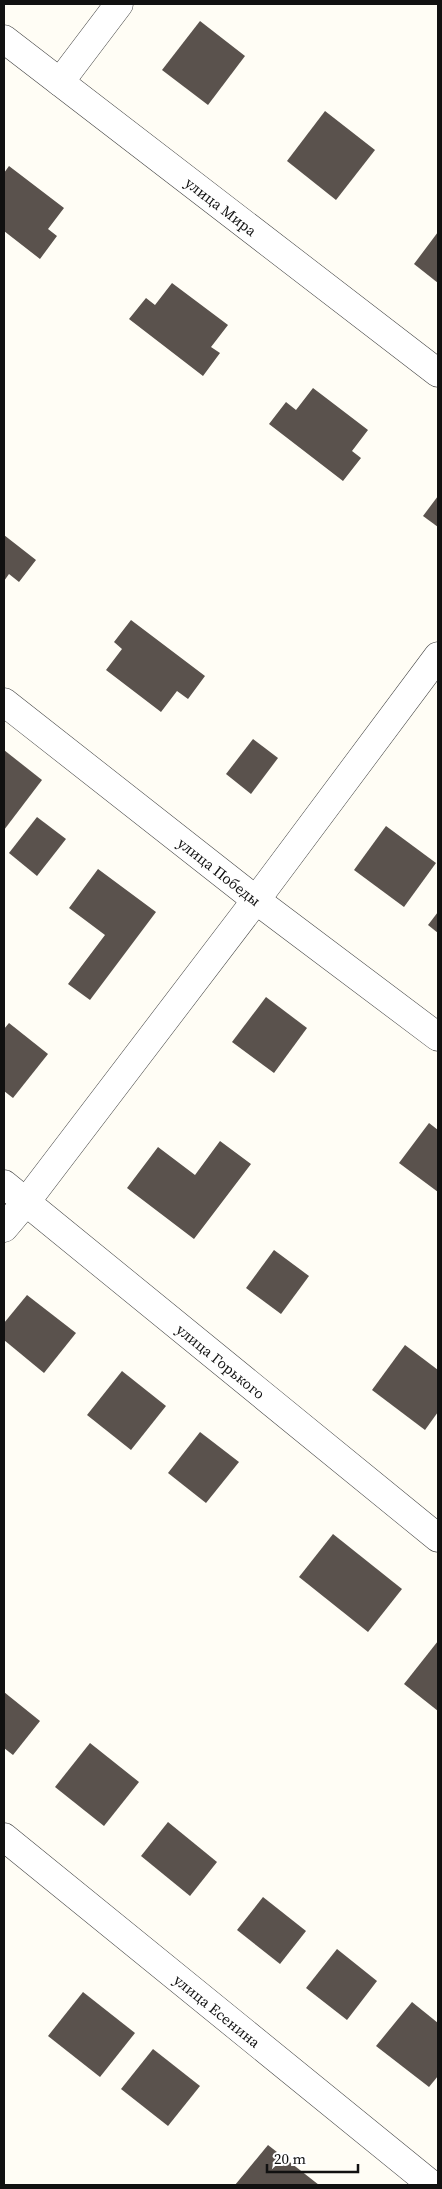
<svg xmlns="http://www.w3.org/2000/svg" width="442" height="2189" viewBox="0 0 442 2189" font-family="'Source Serif 4',serif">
<rect width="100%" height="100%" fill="#fffdf5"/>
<g fill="#5a524d">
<path d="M200 21 245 56 208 105 162 70Z"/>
<path d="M325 111 375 150 336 200 287 161Z"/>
<path d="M9 166 64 208 48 229 57 236 40 259 4 231V173Z"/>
<path d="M438 232V283L414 264Z"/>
<path d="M172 283 228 325 211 347 220 353 203 376 129 319 146 298 155 305Z"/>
<path d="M313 388 368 430 352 451 361 458 343 481 269 424 286 402 296 410Z"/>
<path d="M438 496V527L423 516Z"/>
<path d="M4 535 36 560 19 582 9 574 4 581Z"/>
<path d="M131 620 205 676 188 699 177 691 161 712 106 670 122 649 114 642Z"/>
<path d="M253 739 278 758 251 794 226 774Z"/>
<path d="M4 750 42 780 4 830Z"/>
<path d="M37 817 66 839 37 876 9 853Z"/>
<path d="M386 826 436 863 404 907 354 870Z"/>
<path d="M98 869 156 912 90 1000 68 984 105 935 69 908Z"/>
<path d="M438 912V933L428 925Z"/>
<path d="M266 997 307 1028 274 1073 232 1042Z"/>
<path d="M9 1023 48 1054 13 1098 4 1091V1029Z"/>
<path d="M429 1123 438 1130V1192L399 1163Z"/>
<path d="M220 1141 251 1164 194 1239 127 1188 158 1147 195 1175Z"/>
<path d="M274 1250 309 1276 281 1314 246 1288Z"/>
<path d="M27 1295 76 1333 44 1373 4 1340V1323Z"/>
<path d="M405 1345 438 1370V1412L425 1430 372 1390Z"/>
<path d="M122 1371 166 1406 131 1450 87 1415Z"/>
<path d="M200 1432 239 1462 206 1503 168 1473Z"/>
<path d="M333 1534 402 1589 368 1632 299 1577Z"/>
<path d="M438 1641V1711L404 1684Z"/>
<path d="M4 1692 40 1721 13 1755 4 1748Z"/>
<path d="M90 1743 139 1782 104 1826 55 1787Z"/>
<path d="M168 1822 217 1862 190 1896 141 1856Z"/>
<path d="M263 1897 306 1931 280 1964 237 1930Z"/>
<path d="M337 1949 377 1981 347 2020 306 1988Z"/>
<path d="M83 1992 135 2033 100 2077 48 2036Z"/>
<path d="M412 2002 438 2023V2076L429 2087 376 2046Z"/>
<path d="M153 2049 200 2086 168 2126 121 2089Z"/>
<path d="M268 2145 319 2185H235Z"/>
</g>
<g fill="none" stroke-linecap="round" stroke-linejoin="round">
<defs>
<g id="minor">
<path id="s1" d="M4 39 438 373"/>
<path d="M60 82 119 4"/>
<path id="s2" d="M4 702 256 900 438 1037"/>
<path id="s3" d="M4 1184 438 1538"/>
<path d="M4 1228 26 1202 256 900 438 656"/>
<path id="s4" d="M4 1837 432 2185"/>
</g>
</defs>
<use href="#minor" stroke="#444" stroke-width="29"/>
<use href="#minor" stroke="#fff" stroke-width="28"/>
</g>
<g text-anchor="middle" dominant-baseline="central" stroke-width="5" stroke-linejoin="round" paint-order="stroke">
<g font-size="15" fill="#111" stroke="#fff">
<text stroke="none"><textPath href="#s1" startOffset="274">улица Мира</textPath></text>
<text stroke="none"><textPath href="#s2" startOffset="274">улица Победы</textPath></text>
<text stroke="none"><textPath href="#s3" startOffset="280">улица Горького</textPath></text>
<text stroke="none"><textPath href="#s4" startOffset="275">улица Есенина</textPath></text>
</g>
</g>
<rect width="442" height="2189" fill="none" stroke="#111111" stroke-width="10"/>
<path d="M267 2164v8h91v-8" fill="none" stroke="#111111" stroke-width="2.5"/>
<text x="274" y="2164" font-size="15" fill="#111111" stroke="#ffffff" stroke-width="4" paint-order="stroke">20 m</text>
</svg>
